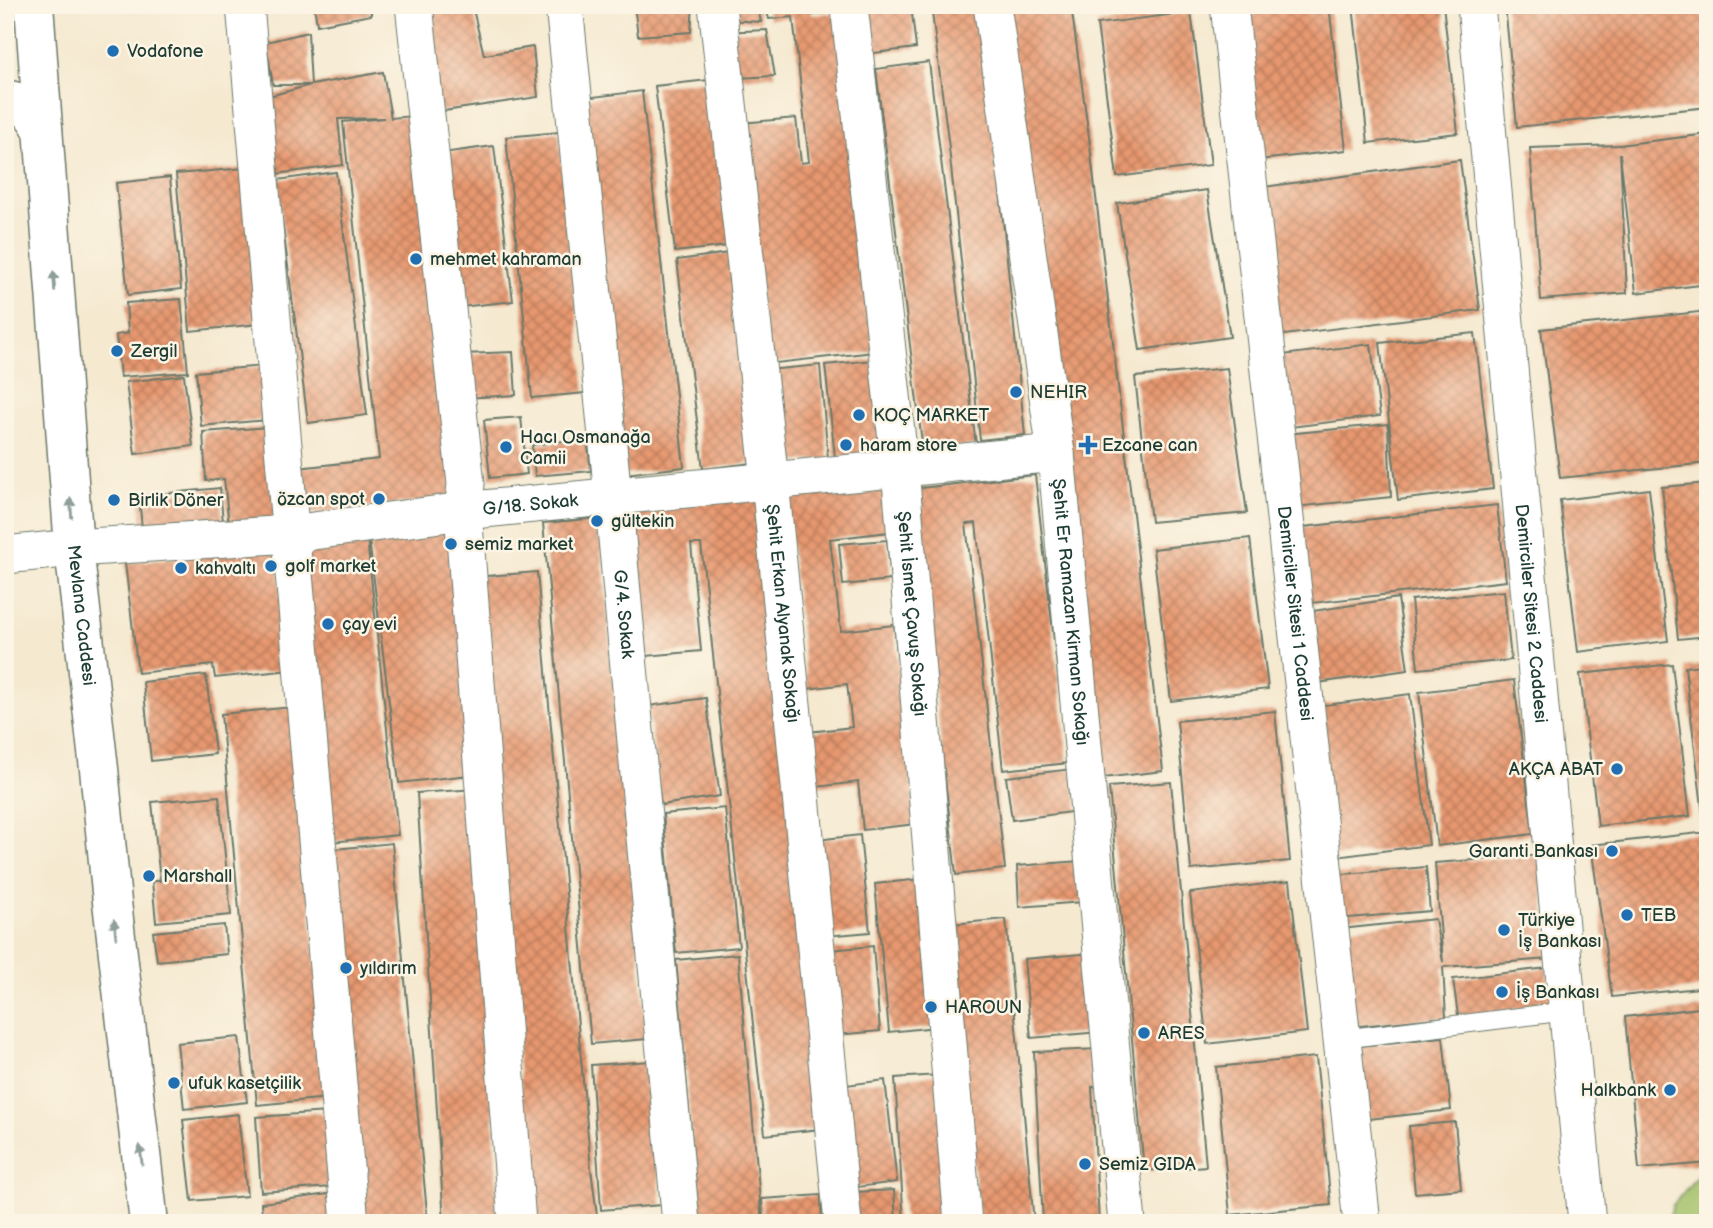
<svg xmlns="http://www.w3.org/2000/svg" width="1713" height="1228" viewBox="0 0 1713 1228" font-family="'Balsamiq Sans',sans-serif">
<defs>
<pattern id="building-cross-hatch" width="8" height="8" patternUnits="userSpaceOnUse" patternTransform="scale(1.75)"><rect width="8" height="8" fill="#e7986f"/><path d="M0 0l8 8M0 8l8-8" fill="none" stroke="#bb7d5c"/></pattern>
</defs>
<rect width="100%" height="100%" fill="#fcf5e5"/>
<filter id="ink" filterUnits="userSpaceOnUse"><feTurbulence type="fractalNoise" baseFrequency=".0143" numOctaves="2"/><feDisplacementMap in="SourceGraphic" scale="14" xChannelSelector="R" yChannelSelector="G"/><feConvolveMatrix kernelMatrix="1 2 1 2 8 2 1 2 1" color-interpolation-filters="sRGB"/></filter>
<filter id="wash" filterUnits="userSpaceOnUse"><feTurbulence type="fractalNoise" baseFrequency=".00686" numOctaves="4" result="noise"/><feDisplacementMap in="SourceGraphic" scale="28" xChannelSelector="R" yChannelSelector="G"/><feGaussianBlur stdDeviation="1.57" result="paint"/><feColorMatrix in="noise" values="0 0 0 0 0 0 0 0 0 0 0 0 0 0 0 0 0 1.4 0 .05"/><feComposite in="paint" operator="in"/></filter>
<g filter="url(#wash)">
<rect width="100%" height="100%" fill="#f5e9d0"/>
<path fill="#a3c067" stroke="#617e4e" stroke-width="2" d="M1699 1174H1708V1223H1668L1673 1205Z"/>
<g id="blocks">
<g fill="url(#building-cross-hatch)">
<path d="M314 5H371V15L317 25Z"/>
<path d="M426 5H472L484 55 533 47 538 97 437 112Z"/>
<path d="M634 5H693L691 32 638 36Z"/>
<path d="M727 5H757L761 22 727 20Z"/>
<path d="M765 5H810L812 15 837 12 874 352 767 364 741 123 796 118 801 163 809 162 793 17 769 19Z"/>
<path d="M851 5H911L916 48 857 55Z"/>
<path d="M931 5H981L1025 435 980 440 949 148Z"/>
<path d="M1006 5H1071L1089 137 1163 771 1103 778Z"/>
<path d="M1282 5H1329L1346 150 1259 160 1242 10Z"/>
<path d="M1353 5H1443L1458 133 1368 143Z"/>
<path d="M1505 5H1706L1708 24V107L1517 127Z"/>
<path d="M1191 12 1211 165 1117 177 1097 24Z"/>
<path d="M767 30 775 76 737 78 720 32Z"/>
<path d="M308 32 311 85 383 72 391 118 413 116 453 498 303 514 298 468 379 459 343 122 384 118 338 119 343 165 276 174 269 96 311 85H273L266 42Z"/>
<path d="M929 62 976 445 923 451 876 69Z"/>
<path d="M717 79 737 245 675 252 655 86Z"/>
<path d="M642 91 684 467 625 474 584 98Z"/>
<path d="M559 132 585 393 532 398 506 137Z"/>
<path d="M1708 134V284L1636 293 1620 153 1627 293 1541 300 1530 148 1619 145Z"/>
<path d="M494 146 513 301 461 307 442 153Z"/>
<path d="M1460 160 1480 310 1277 336 1257 188Z"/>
<path d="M245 168 259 324 190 331 176 174Z"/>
<path d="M336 172 367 415 308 423 277 180Z"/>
<path d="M170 177 181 289 128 295 116 183Z"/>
<path d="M1207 190 1230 337 1140 350 1117 203Z"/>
<path d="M736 252 761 462 703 469 677 260Z"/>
<path d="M181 299 188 372 120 377 116 335 128 333 126 303Z"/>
<path d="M1708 311V463L1560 478 1541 329Z"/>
<path d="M1475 333 1493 489 1398 500 1380 343Z"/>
<path d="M1371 344 1380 416 1283 428 1274 356Z"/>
<path d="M513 352 516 395 465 398 463 354Z"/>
<path d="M873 360 883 452 835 457 825 365Z"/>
<path d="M820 365 828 459 776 463 768 370Z"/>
<path d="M263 366 268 420 201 426 196 372Z"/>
<path d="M1227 368 1247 513 1151 522 1135 377Z"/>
<path d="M184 375 193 446 135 454 126 382Z"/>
<path d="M521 417 527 474 490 478 484 420Z"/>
<path d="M1388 424 1391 497 1295 507 1286 434Z"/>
<path d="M269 427 285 522 229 526 224 479 206 481 203 432Z"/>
<path d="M587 438 591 471 535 476 532 445Z"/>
<path d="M1035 475 1068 763 1003 770 976 523 966 524 1005 869 956 875 912 489Z"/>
<path d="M883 479 889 532 830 539 841 631 894 625 916 824 863 830 858 782 816 787 809 732 852 727 847 684 807 689 785 491Z"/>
<path d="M1708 483V636L1678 639 1662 487Z"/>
<path d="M220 488 223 522 142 529 139 496Z"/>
<path d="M1649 489 1668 641 1578 652 1560 500Z"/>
<path d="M759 495 820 1129 765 1135 701 544H691L701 651 646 656 632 508Z"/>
<path d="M1497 505 1506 581 1303 604 1295 528Z"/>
<path d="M599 518 647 1039 591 1044 543 523Z"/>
<path d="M448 530 478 774 399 783 369 540Z"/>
<path d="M367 538 398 835 332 842 300 545Z"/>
<path d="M1250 538 1268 689 1171 701 1153 549Z"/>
<path d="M887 540 891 580 843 585 839 544Z"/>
<path d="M276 546 290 670 215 678 213 665 138 673 125 563Z"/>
<path d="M537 572 591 1169 598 1223H533L474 577Z"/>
<path d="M1504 591 1511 660 1418 669 1411 600Z"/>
<path d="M1398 598 1408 670 1310 684 1300 613Z"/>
<path d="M1672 664 1690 816 1598 826 1580 674Z"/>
<path d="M1708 664V815H1703L1685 667Z"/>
<path d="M206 675 215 754 151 761 143 682Z"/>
<path d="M1514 680 1533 834 1437 846 1419 692Z"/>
<path d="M1410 694 1429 845 1336 857 1317 706Z"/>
<path d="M706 698 720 796 661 805 648 706Z"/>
<path d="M292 707 328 1098 257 1105 221 714Z"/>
<path d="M1275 711 1290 861 1191 870 1177 721Z"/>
<path d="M1072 769 1078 811 1012 820 1006 777Z"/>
<path d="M1171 782 1206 1166 1144 1171 1109 787Z"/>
<path d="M477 789 499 1223H444L417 793Z"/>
<path d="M219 796 231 915 156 922 152 881H160L152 802Z"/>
<path d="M725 808 739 947 676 953 663 814Z"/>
<path d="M1708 832V987L1612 997 1591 845Z"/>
<path d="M860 835 870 932 826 936 816 840Z"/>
<path d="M392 843 428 1223H362L326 850Z"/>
<path d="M1541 855 1549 959 1443 967 1446 1017 1351 1027 1341 929 1435 919 1443 962 1435 863Z"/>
<path d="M1080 861 1083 902 1019 907 1017 866Z"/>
<path d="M1426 867 1430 911 1337 919 1333 875Z"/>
<path d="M921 879 936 1027 889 1032 875 884Z"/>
<path d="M1290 881 1307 1032 1207 1044 1190 893Z"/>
<path d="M1006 919 1034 1223H979L952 924Z"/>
<path d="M224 925 227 954 157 961 153 932Z"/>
<path d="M873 946 880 1031 837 1035 830 950Z"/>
<path d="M1093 953 1100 1032 1031 1038 1024 959Z"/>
<path d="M738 954 762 1223H699L676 960Z"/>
<path d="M1547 968 1551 1005 1458 1016 1453 979Z"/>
<path d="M1708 1007V1163L1639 1169 1625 1017Z"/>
<path d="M239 1037 247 1102 184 1109 177 1043Z"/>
<path d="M1443 1037 1451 1110 1369 1119 1360 1046Z"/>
<path d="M1099 1049 1101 1086 1092 1087 1099 1223H1043L1034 1052Z"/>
<path d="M1316 1057 1331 1205 1230 1215 1216 1067Z"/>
<path d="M651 1061 661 1205 601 1210 591 1065Z"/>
<path d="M938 1075 947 1223H904L895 1078Z"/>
<path d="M885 1080 897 1182 850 1188 838 1086Z"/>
<path d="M327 1112 332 1187 261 1192 256 1117Z"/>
<path d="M238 1114 247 1196 192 1201 183 1120Z"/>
<path d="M1455 1122 1461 1189 1415 1193 1409 1126Z"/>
<path d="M894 1190 896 1223H856L854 1192Z"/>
<path d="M329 1194 332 1223H263L261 1203Z"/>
<path d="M821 1195 822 1223H763L762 1199Z"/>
</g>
</g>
</g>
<g filter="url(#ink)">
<use href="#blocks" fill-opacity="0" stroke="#6a796b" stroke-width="2"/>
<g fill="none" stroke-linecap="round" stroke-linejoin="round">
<defs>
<path id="service" d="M1342 1039 1567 1011"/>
<g id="minor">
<path d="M245 5 350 1223"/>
<path d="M414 5 466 484 463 511 517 1223"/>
<path id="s1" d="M564 5 613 496 681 1223"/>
<path id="s2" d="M717 5 770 481 843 1223"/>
<path id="s3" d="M849 5 900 468 963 1223"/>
<path id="s4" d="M992 5 1056 453 1127 1223"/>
<path id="s5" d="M1229 5 1362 1223"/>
<path id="s6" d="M1476 5 1587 1223"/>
<path id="s7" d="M5 555 74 548 291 534 463 511 1056 453"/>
</g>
<g id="tertiary">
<path id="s8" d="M34 5 74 548 99 769 112 902 149 1223"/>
<path d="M5 99C27 103 32 111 43 130"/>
</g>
</defs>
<use href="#service" stroke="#6a796b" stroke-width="20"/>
<use href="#minor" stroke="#6a796b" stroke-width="39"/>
<use href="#tertiary" stroke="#6a796b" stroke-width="41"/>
<use href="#service" stroke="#fff" stroke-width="18"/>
<use href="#minor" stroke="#fff" stroke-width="37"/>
<use href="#tertiary" stroke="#fff" stroke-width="38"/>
</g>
<defs><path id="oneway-solid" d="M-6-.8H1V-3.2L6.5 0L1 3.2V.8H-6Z" transform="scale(1.75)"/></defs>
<g fill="#8f9e9a">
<use href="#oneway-solid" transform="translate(54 281) rotate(-94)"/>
<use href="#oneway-solid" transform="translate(71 508) rotate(-94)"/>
<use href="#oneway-solid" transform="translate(115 929) rotate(-97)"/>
<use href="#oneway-solid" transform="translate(141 1155) rotate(-97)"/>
</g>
</g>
<g fill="#1f6fb2" stroke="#fcf5e5" stroke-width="2.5">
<circle cx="113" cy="51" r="7"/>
<circle cx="416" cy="259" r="7"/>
<circle cx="117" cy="351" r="7"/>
<circle cx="1016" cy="392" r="7"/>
<circle cx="859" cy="415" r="7"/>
<circle cx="846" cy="445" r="7"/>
<path d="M1084.5 434.5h7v7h7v7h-7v7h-7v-7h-7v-7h7z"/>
<circle cx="506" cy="447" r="7"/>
<circle cx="379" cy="499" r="7"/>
<circle cx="114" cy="500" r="7"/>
<circle cx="597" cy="521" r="7"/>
<circle cx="451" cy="544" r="7"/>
<circle cx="271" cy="566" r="7"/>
<circle cx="181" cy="568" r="7"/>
<circle cx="328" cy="624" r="7"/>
<circle cx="1617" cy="769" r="7"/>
<circle cx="1612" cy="851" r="7"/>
<circle cx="149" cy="876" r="7"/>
<circle cx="1627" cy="915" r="7"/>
<circle cx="1504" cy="930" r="7"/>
<circle cx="346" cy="968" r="7"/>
<circle cx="1502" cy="992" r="7"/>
<circle cx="931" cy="1007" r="7"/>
<circle cx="1144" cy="1033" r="7"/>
<circle cx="174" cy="1083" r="7"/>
<circle cx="1670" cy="1090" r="7"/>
<circle cx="1085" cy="1164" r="7"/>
</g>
<g text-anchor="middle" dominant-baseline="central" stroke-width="5" stroke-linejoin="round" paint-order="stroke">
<g font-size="18" fill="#1f3d34" stroke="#fcf5e5" text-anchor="start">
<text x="127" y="51">Vodafone</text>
<text x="430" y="259">mehmet kahraman</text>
<text x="131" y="351">Zergil</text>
<text x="1030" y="392">NEHIR</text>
<text x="873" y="415">KOÇ MARKET</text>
<text x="520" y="437">Hacı Osmanağa<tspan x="520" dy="21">Camii</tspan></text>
<text x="860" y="445">haram store</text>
<text x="1102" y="445">Ezcane can</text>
<text x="365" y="499" text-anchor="end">özcan spot</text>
<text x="128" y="500">Birlik Döner</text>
<text x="611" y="521">gültekin</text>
<text x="465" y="544">semiz market</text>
<text x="285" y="566">golf market</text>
<text x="195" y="568">kahvaltı</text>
<text x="342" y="624">çay evi</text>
<text x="1603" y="769" text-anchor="end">AKÇA ABAT</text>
<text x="1598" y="851" text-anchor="end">Garanti Bankası</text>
<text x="163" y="876">Marshall</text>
<text x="1641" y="915">TEB</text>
<text x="1518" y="920">Türkiye<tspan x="1518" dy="21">İş Bankası</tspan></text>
<text x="360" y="968">yıldırım</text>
<text x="1516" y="992">İş Bankası</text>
<text x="945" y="1007">HAROUN</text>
<text x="1158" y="1033">ARES</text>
<text x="188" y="1083">ufuk kasetçilik</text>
<text x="1656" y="1090" text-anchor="end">Halkbank</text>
<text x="1099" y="1164">Semiz GIDA</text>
</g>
<g font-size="18" fill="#1f3d34" stroke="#fcf5e5">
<text stroke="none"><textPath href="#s7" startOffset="528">G/18. Sokak</textPath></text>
<text stroke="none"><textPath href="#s3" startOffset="612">Şehit İsmet Çavuş Sokağı</textPath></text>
<text stroke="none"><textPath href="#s4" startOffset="612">Şehit Er Ramazan Kirman Sokağı</textPath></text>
<text stroke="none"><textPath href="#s1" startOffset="612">G/4. Sokak</textPath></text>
<text stroke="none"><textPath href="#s2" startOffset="612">Şehit Erkan Alyanak Sokağı</textPath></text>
<text stroke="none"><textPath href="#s5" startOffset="612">Demirciler Sitesi 1 Caddesi</textPath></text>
<text stroke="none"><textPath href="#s6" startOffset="611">Demirciler Sitesi 2 Caddesi</textPath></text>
<text stroke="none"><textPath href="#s8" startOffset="612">Mevlana Caddesi</textPath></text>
</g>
</g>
<rect width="1713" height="1228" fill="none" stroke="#fcf5e5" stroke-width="28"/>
</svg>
